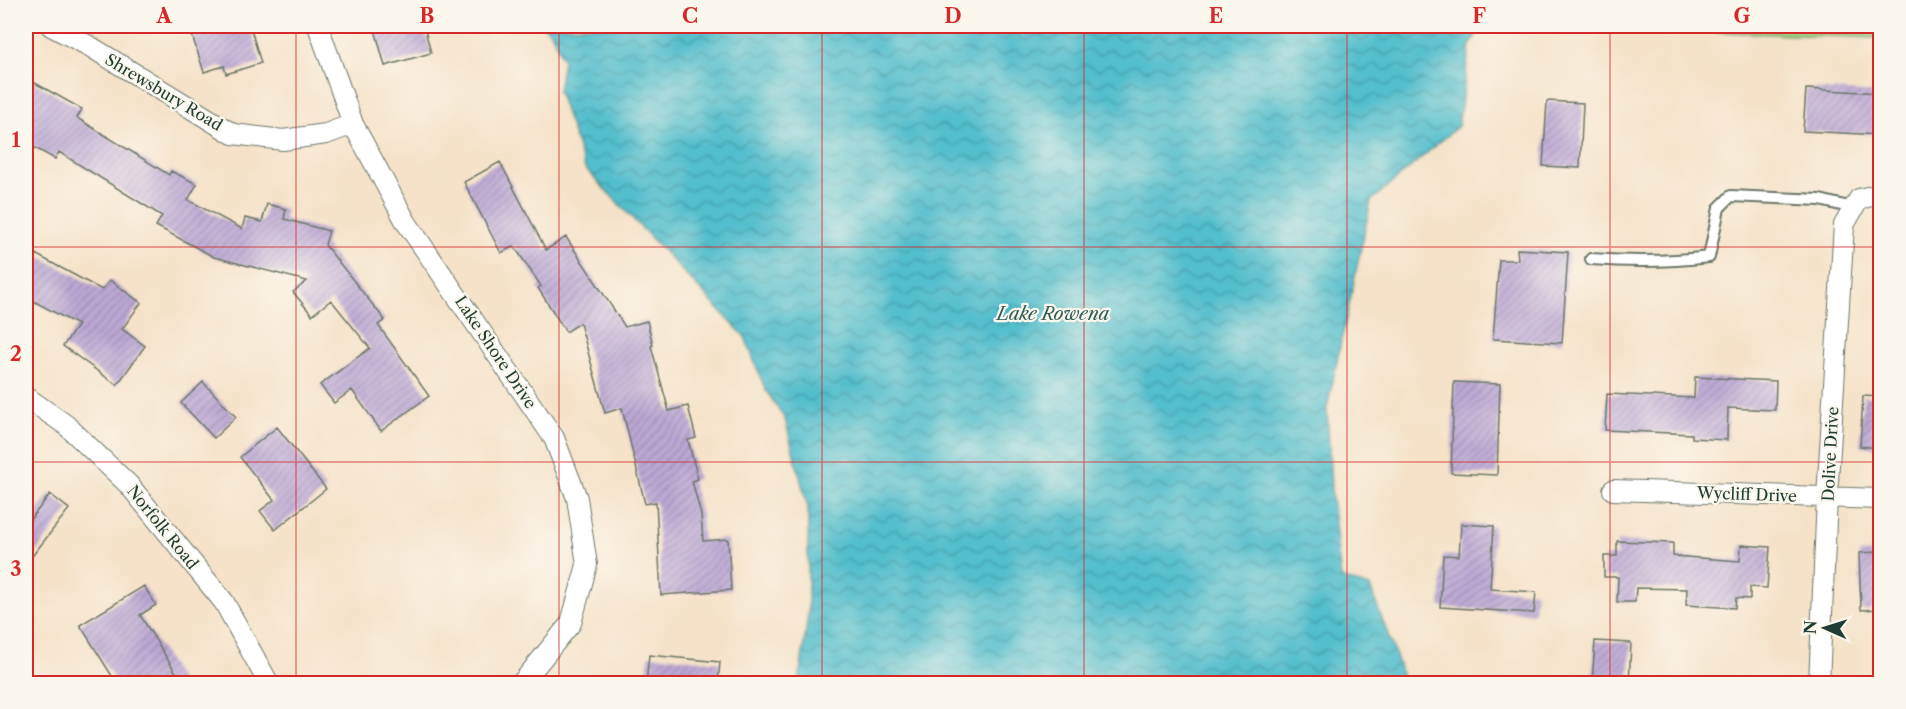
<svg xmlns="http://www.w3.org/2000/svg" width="1906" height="709" font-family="'Libre Caslon Text',serif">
  <defs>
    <pattern id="water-waves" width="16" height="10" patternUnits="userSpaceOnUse" patternTransform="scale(1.5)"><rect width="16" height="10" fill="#52becc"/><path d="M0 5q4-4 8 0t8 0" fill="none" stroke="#439ca6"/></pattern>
    <pattern id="building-hatch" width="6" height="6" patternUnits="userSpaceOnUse" patternTransform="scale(1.5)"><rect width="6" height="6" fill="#bca8d5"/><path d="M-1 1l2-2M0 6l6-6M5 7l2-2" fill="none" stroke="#988aae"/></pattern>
  </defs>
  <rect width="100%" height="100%" fill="#fbf7ec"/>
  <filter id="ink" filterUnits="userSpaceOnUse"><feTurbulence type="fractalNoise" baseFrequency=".0167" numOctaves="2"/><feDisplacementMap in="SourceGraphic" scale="12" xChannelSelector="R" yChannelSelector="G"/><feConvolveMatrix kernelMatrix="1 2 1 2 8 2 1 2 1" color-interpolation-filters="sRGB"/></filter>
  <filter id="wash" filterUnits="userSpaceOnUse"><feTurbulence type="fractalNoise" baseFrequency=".008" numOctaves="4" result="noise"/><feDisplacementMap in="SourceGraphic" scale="24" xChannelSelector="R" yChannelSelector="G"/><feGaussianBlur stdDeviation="1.35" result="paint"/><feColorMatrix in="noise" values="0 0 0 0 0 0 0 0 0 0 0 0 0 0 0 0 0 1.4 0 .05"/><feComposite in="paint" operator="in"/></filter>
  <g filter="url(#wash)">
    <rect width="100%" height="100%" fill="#f5e2c8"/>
    <path fill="#97cb7b" stroke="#5b8458" stroke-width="1.5" d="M 1550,26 L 1880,26 L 1880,38 Z"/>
    <path fill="url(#water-waves)" stroke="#387e80" stroke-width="1.5" d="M 543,26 L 1482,26 L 1470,45 L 1458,126 L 1371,201 L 1327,408 L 1331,488 L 1341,578 L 1370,587 L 1399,664 L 1403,683 L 799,683 L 808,613 L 808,508 L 785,419 L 765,389 L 745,337 L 585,168 L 558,91 L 563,60 L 551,32 Z"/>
    <g id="blocks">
      <path fill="url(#building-hatch)" d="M 189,26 L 250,26 L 261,63 L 226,74 L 224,66 L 204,72 Z
        M 374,26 L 424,26 L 431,53 L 385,66 Z
        M 26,78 L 82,109 L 77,118 L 169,175 L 171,171 L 197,184 L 188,200 L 242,229 L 245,218 L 262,222 L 267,204 L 286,209 L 284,219 L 329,231 L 325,245 L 385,320 L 378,325 L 429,396 L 381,431 L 352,390 L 334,403 L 320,385 L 370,348 L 331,300 L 312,315 L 293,292 L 307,281 L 214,257 L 156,226 L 162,216 L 59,152 L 55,159 L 26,143 Z
        M 1806,89 L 1881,93 L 1881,135 L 1803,131 Z
        M 1547,101 L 1583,103 L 1580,168 L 1543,166 Z
        M 500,162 L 546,250 L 566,237 L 625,327 L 647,321 L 653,345 L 651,346 L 669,411 L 688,406 L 696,438 L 688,440 L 698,479 L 692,481 L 701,515 L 703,541 L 728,539 L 731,590 L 661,595 L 656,502 L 645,504 L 622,408 L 605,413 L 580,323 L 566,332 L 538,288 L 541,286 L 514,246 L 501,253 L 464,182 Z
        M 26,249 L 102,290 L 110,280 L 141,303 L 122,329 L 145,346 L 117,385 L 63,346 L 78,325 L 26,297 Z
        M 1517,249 L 1568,252 L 1562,343 L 1493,339 L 1499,260 L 1518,260 Z
        M 1695,377 L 1776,381 L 1775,410 L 1728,408 L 1727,440 L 1692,438 L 1692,434 L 1605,430 L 1607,394 L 1694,398 Z
        M 203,382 L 236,417 L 214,438 L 181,403 Z
        M 1454,382 L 1500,384 L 1497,475 L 1451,473 Z
        M 1863,396 L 1881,397 L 1879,448 L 1860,446 Z
        M 277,427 L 326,489 L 275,530 L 260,511 L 274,500 L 240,457 Z
        M 50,494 L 69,509 L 26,564 L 26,525 Z
        M 1461,524 L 1494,526 L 1490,589 L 1536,592 L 1534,613 L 1440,607 L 1443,555 L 1459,556 Z
        M 1617,541 L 1673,543 L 1673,556 L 1740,561 L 1741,545 L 1770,547 L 1767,588 L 1750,587 L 1750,599 L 1736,598 L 1735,608 L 1686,605 L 1687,589 L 1636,588 L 1635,602 L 1617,602 L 1618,577 L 1604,577 L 1604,556 L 1617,556 Z
        M 1877,552 L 1877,572 L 1881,572 L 1881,609 L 1861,610 L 1859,553 Z
        M 144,586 L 156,605 L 140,615 L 183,684 L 117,684 L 80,625 Z
        M 1595,641 L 1631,643 L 1629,684 L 1592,684 Z
        M 649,655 L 720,662 L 718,684 L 646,684 Z"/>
    </g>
  </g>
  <g filter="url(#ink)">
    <use href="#blocks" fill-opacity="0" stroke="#6a7768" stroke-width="1.5"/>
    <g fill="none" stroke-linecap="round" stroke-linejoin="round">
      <g stroke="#6a7768" stroke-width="14">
        <path id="lane" d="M 1591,259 C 1631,262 1669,262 1709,257 L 1719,208 L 1731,196 L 1820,200 L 1853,208"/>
      </g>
      <g stroke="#6a7768" stroke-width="22">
        <path id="street" d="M 51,26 L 91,47 L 233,134 L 283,140 L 326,134 L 353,124
          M 318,26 L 353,124 L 406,222 L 554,438 L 577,498 L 587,565 L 571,623 L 521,684
          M 26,397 L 66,425 L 129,485 L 224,602 L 269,684
          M 1613,490 L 1880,499
          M 1819,684 L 1827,497 L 1844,225 L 1859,199 L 1880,194"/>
      </g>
      <path stroke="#6a7768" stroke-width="4" stroke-dasharray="1.5 4.5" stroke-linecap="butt" d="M 1850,26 L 1853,27 L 1854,26"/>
      <use href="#lane" stroke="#fff" stroke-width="10"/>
      <use href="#street" stroke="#fff" stroke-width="20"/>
    </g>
  </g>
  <path fill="none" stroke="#d62828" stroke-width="1.5" stroke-opacity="0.55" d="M 296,26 L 296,684M 559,26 L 559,684M 822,26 L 822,684M 1084,26 L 1084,684M 1347,26 L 1347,684M 1610,26 L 1610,684M 26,247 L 1880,247M 26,462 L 1880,462"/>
  <g text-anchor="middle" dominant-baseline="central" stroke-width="4.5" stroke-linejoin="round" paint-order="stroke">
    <g font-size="16" fill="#1f3d34" stroke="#fbf7ec">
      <text transform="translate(164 92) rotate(31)">Shrewsbury Road</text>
      <text transform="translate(496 352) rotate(56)">Lake Shore Drive</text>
      <text transform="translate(1830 454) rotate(-87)">Dolive Drive</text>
      <text transform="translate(1747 494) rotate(2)">Wycliff Drive</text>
      <text transform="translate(163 527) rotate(51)">Norfolk Road</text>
    </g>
    <g font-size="18" font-style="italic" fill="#2c5d5a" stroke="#fbf7ec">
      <text x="1053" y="314">Lake Rowena</text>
    </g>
  </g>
  <rect width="1906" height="709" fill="none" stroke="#fbf7ec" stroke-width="66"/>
  <g transform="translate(1825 628) rotate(273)" stroke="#fbf7ec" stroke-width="4.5" paint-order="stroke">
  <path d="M0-4.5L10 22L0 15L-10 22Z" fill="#1f3d34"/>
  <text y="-9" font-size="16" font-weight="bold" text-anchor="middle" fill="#1f3d34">N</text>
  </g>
  <rect x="33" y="33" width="1840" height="643" fill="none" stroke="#d62828" stroke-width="2"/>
  <g font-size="20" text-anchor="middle" font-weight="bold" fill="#d62828">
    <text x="164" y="23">A</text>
    <text x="427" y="23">B</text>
    <text x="690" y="23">C</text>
    <text x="953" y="23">D</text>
    <text x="1216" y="23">E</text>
    <text x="1479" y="23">F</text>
    <text x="1742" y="23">G</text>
    <text x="16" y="147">1</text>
    <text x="16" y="361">2</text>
    <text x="16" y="576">3</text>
  </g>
</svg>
